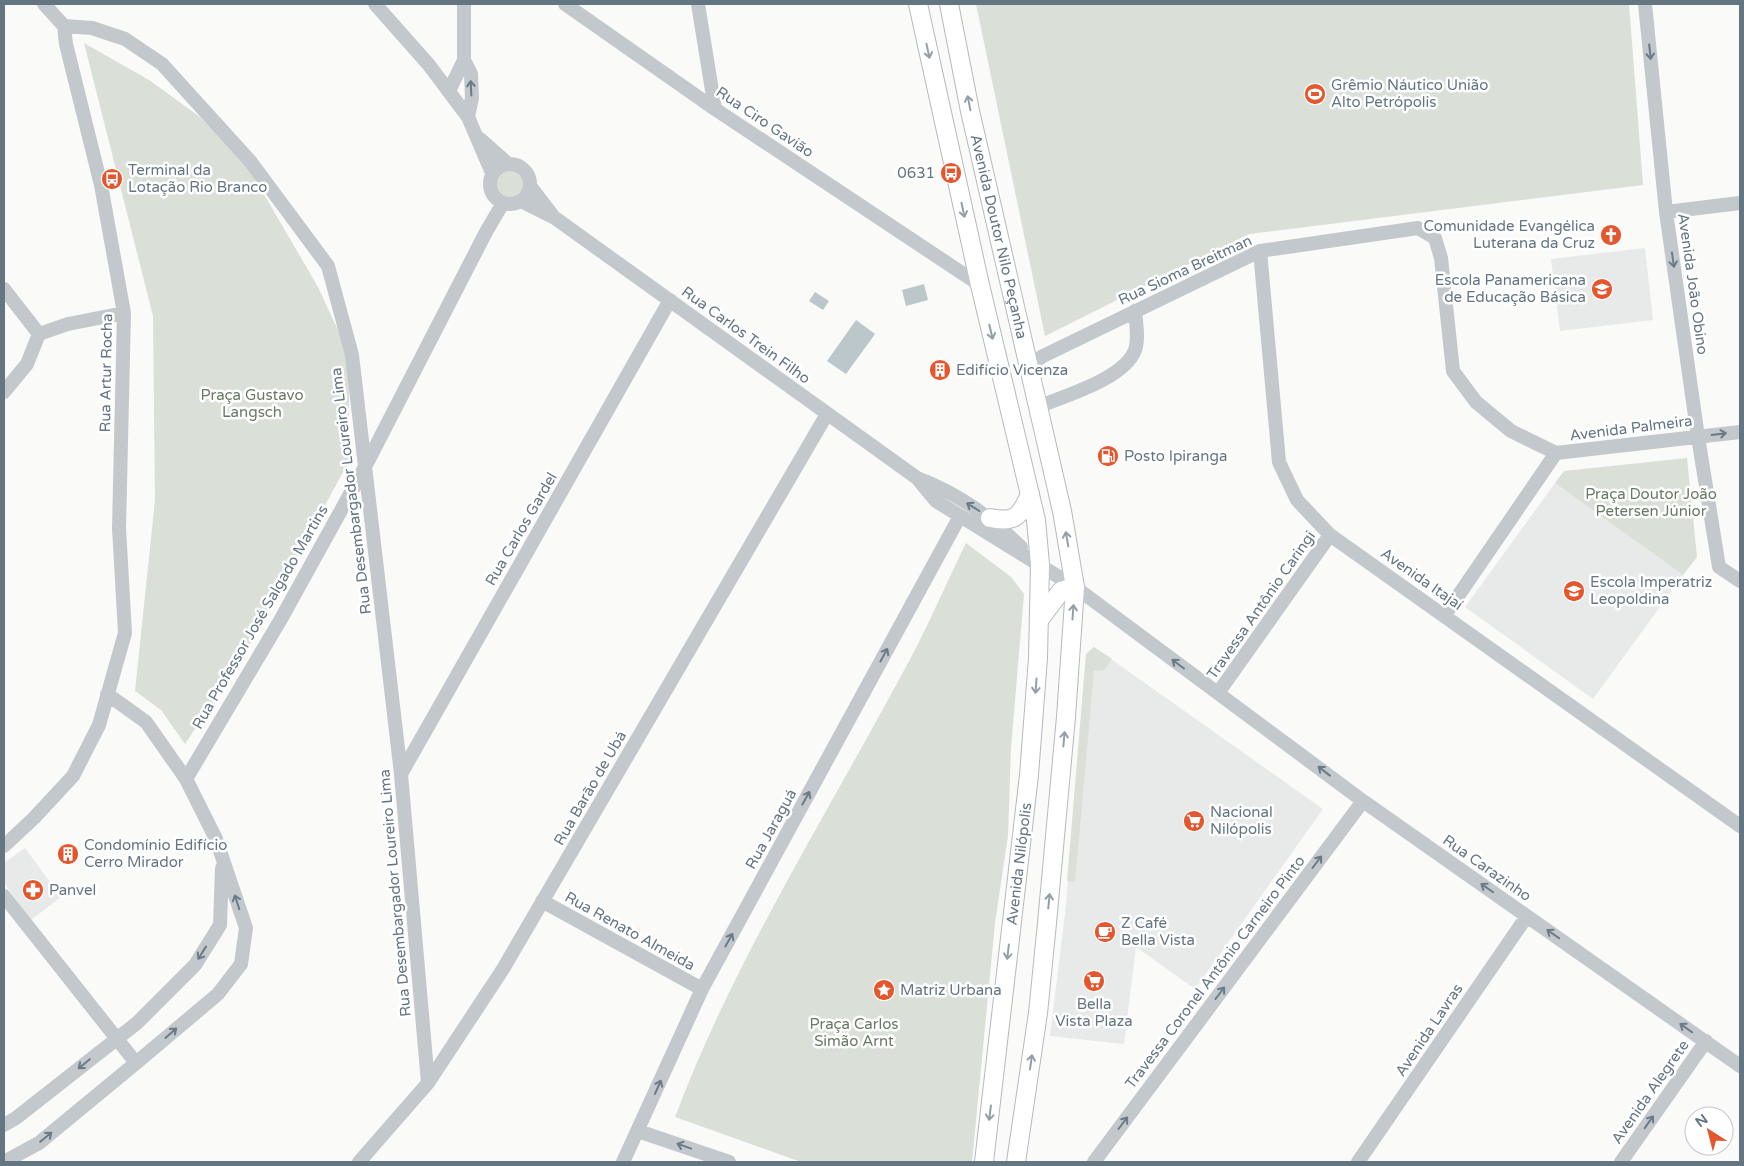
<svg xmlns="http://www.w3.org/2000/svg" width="1744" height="1166" font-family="'Varela Round',sans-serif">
  <rect width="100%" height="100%" fill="#fafaf8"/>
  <path fill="#e8e9e9" d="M 1645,248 L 1653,320 L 1560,331 L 1551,259 Z
    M 1555,483 L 1683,575 L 1593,699 L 1465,607 Z
    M 1094,647 L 1323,809 L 1195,989 L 1136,947 L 1124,1044 L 1050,1036 L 1066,905 L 1086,654 Z
    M 25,848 L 61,897 L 31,920 L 4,883 L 4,863 Z"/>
  <path fill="#dadfd7" d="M 976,4 L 1629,4 L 1643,185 L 1249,234 L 1045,336 Z
    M 84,43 L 149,80 L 200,117 L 244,160 L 318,287 L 349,354 L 349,461 L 243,657 L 185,744 L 161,710 L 135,691 L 155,500 L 153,316 Z
    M495 184a15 15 0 1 1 30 0a15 15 0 1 1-30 0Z
    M 1687,458 L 1697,557 L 1683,575 L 1555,483 L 1564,471 Z
    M 966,543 L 1011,577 L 1024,594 L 1011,748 L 1008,836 L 995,923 L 972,1162 L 801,1162 L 675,1117 C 733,963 823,821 901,676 C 925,633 944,588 966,543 Z
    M 1094,647 L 1112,659 L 1104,670 L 1094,671 L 1075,882 L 1067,881 L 1086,654 Z"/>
  <path fill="#bbc7cb" d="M 924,284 L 928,300 L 906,306 L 902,290 Z
    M 815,292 L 829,301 L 823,310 L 809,301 Z
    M 856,320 L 875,334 L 846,374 L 827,361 Z"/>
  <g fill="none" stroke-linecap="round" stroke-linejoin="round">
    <g stroke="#b5babe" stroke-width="20">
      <g id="major">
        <path d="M 918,4 L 980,285 L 1036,520 L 1040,564 L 1038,658 L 1029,775 L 984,1162"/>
        <path id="s1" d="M 949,4 L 970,111 L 1062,511 L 1075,587 L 1066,717 L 1047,923 L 1038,1013 L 1016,1162"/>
        <path d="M 990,518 C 1015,523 1020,517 1030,494"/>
        <path d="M 1039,620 L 1061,591 L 1075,587"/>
      </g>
    </g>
    <path stroke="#c3c8cc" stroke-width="14" d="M 375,4 L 429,65 L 468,117 L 492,173
      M 464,4 L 464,60 L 471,74 L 472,98 L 468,117
      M 565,4 L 715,109 L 980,285
      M 698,4 L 715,109
      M 1645,4 L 1666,212 L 1698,437 L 1719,567 L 1740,581
      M 64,26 L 92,28 L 125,39 L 162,64 L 250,161 L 328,266 L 352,355 L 401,774 L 428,1083
      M 449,91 L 464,60
      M 480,139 L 507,163
      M490 184a20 20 0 1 1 40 0a20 20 0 1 1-40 0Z
      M 530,186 L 553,216
      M 521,201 L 555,218 L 917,478 C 958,493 990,517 1021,547
      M 1666,212 L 1740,203
      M 1260,251 L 1279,462 L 1297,500 L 1330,535 L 1740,826
      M 4,289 L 39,334
      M 1029,366 L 1043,356 L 1260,251 L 1418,228 L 1435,238 L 1441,258 L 1453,371 L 1476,402 L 1511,431 L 1556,453 L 1740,432
      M 4,392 L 27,364 L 39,334 L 68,324 L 124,313
      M 1038,407 C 1066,395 1124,379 1135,350 C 1139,339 1136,322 1135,311
      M 917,478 L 936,501 L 1075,587 L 1363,801 L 1740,1066
      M 1445,615 L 1556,453
      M 1218,693 L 1330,535
      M 401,774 L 670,300
      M 186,779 L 281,619 L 365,467 L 486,232 L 503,203
      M 4,846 L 34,818 L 73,776 L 99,725 L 125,633 L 119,528 L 124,313 L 101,185 L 66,44 L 64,26 L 44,4
      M 4,896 L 136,1063
      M 542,901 L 702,989
      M 4,1125 L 16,1118 L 137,1023 L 195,965 L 220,925 L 222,868
      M 638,1131 L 729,1162
      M 4,1162 L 39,1143 L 136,1063 L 218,994 L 241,964 L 246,928 L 216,839 L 186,779 L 146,722 L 107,694
      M 359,1162 L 428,1083 L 503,969 L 827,414
      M 623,1162 L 702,989 L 960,516
      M 1094,1162 L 1363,801
      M 1358,1162 L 1527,916
      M 1621,1162 L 1706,1041"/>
    <use href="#major" stroke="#fff" stroke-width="18"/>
  </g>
  <defs><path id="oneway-shaft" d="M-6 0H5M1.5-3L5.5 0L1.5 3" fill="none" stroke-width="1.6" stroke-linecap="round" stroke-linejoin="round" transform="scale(1.25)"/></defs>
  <g stroke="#939fa8">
    <use href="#oneway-shaft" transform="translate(928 51) rotate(78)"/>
    <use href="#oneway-shaft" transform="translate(969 103) rotate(-101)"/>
    <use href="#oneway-shaft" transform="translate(963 210) rotate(78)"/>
    <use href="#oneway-shaft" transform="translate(991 332) rotate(77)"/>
    <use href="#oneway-shaft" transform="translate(1067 539) rotate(-100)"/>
    <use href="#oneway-shaft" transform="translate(1073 612) rotate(-86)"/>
    <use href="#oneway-shaft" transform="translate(1036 686) rotate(94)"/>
    <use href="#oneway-shaft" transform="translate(1064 739) rotate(-85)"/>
    <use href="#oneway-shaft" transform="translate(1049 901) rotate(-84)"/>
    <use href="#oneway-shaft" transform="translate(1008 952) rotate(97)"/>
    <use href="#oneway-shaft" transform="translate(1031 1062) rotate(-82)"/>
    <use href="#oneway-shaft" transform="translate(990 1113) rotate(97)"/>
  </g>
  <g stroke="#6a7a87">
    <use href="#oneway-shaft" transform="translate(1650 52) rotate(84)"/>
    <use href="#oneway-shaft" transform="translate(471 88) rotate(-93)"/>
    <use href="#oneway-shaft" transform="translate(1673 260) rotate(82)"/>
    <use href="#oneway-shaft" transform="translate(1719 434) rotate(-7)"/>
    <use href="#oneway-shaft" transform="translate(973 507) rotate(-148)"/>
    <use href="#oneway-shaft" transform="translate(884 655) rotate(-61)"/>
    <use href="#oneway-shaft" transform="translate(1178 664) rotate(-143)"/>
    <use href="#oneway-shaft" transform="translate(1324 771) rotate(-142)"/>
    <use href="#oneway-shaft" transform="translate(806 798) rotate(-61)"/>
    <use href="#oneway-shaft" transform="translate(1317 862) rotate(-53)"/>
    <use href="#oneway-shaft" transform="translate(1487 888) rotate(-145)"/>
    <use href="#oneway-shaft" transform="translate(237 902) rotate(-108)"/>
    <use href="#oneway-shaft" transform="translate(1553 934) rotate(-145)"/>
    <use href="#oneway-shaft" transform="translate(729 940) rotate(-61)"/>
    <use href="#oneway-shaft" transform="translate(202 953) rotate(122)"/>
    <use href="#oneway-shaft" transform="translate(1220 993) rotate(-53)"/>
    <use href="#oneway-shaft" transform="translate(1686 1028) rotate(-145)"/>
    <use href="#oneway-shaft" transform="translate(171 1033) rotate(-41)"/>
    <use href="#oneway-shaft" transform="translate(84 1064) rotate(141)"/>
    <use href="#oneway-shaft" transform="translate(658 1087) rotate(-66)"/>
    <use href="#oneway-shaft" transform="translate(1649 1122) rotate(-55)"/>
    <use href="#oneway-shaft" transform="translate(1123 1123) rotate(-53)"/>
    <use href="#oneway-shaft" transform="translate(46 1137) rotate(-39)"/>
    <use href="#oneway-shaft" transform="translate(684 1146) rotate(-160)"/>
  </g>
  <defs>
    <g id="stadium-disc" transform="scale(1.125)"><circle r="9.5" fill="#e4572e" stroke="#fff"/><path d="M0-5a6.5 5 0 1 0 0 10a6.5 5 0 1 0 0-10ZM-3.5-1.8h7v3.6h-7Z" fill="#fff"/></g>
    <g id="bus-disc" transform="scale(1.125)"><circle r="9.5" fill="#e4572e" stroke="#fff"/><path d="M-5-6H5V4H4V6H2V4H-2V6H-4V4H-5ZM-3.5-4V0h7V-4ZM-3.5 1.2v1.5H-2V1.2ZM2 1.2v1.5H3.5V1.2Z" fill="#fff"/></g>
    <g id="church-disc" transform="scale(1.125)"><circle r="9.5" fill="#e4572e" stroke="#fff"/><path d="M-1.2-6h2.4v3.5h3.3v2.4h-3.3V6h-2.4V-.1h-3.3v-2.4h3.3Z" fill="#fff"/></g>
    <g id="school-disc" transform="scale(1.125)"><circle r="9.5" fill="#e4572e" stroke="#fff"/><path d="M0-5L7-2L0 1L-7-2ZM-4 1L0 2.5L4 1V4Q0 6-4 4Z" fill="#fff"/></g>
    <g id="building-disc" transform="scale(1.125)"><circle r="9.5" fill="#e4572e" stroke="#fff"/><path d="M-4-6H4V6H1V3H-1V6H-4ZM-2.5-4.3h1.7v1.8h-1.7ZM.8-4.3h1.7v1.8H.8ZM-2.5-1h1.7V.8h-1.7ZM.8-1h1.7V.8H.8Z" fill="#fff"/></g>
    <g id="fuel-disc" transform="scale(1.125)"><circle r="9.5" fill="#e4572e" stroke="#fff"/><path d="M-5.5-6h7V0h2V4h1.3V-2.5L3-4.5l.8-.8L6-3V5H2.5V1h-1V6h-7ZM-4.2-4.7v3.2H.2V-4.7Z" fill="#fff"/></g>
    <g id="supermarket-disc" transform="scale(1.125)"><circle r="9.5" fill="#e4572e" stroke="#fff"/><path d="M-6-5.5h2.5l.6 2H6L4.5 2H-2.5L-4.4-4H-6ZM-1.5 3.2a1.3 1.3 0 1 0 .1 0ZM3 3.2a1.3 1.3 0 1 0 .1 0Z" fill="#fff"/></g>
    <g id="pharmacy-disc" transform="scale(1.125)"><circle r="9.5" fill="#e4572e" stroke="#fff"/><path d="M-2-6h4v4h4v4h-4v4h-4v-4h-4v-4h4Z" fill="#fff"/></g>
    <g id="cafe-disc" transform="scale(1.125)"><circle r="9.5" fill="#e4572e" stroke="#fff"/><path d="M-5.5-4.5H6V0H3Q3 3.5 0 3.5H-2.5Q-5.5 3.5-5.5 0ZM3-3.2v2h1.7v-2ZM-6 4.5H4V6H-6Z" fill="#fff"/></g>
    <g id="sight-disc" transform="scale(1.125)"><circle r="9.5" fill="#e4572e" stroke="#fff"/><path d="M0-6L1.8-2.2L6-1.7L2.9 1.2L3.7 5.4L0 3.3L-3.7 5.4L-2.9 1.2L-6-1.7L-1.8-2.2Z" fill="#fff"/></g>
  </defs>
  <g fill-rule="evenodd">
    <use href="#stadium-disc" x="1315" y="94"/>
    <use href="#bus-disc" x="951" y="173"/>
    <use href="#bus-disc" x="112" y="179"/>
    <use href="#church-disc" x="1611" y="235"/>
    <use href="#school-disc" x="1602" y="289"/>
    <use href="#building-disc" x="940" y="370"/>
    <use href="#fuel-disc" x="1108" y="456"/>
    <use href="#school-disc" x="1574" y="591"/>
    <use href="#supermarket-disc" x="1194" y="821"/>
    <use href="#building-disc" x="68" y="854"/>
    <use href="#pharmacy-disc" x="33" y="890"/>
    <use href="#cafe-disc" x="1105" y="932"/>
    <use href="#supermarket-disc" x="1094" y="981"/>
    <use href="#sight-disc" x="884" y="990"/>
  </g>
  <g text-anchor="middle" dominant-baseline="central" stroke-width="5" stroke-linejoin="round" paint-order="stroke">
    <g font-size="15" fill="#657683" stroke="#fff" text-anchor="start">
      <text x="1331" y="85">Grêmio Náutico União<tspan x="1331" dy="17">Alto Petrópolis</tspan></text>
      <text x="128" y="170">Terminal da<tspan x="128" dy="17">Lotação Rio Branco</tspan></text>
      <text x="935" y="173" text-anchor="end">0631</text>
      <text x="1595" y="226" text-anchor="end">Comunidade Evangélica<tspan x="1595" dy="17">Luterana da Cruz</tspan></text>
      <text x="1586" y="280" text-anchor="end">Escola Panamericana<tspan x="1586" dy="17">de Educação Básica</tspan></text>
      <text x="956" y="370">Edifício Vicenza</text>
      <text x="1124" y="456">Posto Ipiranga</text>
      <text x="1590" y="582">Escola Imperatriz<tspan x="1590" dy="17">Leopoldina</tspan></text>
      <text x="1210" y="812">Nacional<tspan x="1210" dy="17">Nilópolis</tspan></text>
      <text x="84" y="845">Condomínio Edifício<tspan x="84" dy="17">Cerro Mirador</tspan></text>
      <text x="49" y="890">Panvel</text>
      <text x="1121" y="923">Z Café<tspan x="1121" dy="17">Bella Vista</tspan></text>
      <text x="900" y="990">Matriz Urbana</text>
      <text x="1094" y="1004" text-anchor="middle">Bella<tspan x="1094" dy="17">Vista Plaza</tspan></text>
    </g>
    <g font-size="15" fill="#657683" stroke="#fff">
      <text transform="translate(765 122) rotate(34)">Rua Ciro Gavião</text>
      <text stroke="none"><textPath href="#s1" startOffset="238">Avenida Doutor Nilo Peçanha</textPath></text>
      <text transform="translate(1185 270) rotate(-25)">Rua Sioma Breitman</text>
      <text transform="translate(1693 284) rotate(82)">Avenida João Obino</text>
      <text transform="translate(746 335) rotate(36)">Rua Carlos Trein Filho</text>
      <text transform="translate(106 373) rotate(-89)">Rua Artur Rocha</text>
      <text transform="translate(1631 428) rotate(-7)">Avenida Palmeira</text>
      <text transform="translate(351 491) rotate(-97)">Rua Desembargador Loureiro Lima</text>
      <text transform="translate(521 529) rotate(-60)">Rua Carlos Gardel</text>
      <text transform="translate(1422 579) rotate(35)">Avenida Itajaí</text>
      <text transform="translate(1261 605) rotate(-55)">Travessa Antônio Caringi</text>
      <text transform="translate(260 617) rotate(-60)">Rua Professor José Salgado Martins</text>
      <text transform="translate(590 788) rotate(-60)">Rua Barão de Ubá</text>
      <text transform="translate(771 829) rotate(-61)">Rua Jaraguá</text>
      <text transform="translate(1019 864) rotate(-83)">Avenida Nilópolis</text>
      <text transform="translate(1487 868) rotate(35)">Rua Carazinho</text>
      <text transform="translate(395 893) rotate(-95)">Rua Desembargador Loureiro Lima</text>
      <text transform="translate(630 931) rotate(29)">Rua Renato Almeida</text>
      <text transform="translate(1215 972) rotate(-53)">Travessa Coronel Antônio Carneiro Pinto</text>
      <text transform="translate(1429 1030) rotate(-56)">Avenida Lavras</text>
      <text transform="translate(1650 1092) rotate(-55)">Avenida Alegrete</text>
    </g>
    <g font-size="15" fill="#687a64" stroke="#fff">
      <text x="252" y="395">Praça Gustavo<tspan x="252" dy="17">Langsch</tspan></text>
      <text x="1651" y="494">Praça Doutor João<tspan x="1651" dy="17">Petersen Júnior</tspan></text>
      <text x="854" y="1024">Praça Carlos<tspan x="854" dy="17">Simão Arnt</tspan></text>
    </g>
  </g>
  <rect width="1744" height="1166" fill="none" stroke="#657683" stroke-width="10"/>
  <g transform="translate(1709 1131) rotate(324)"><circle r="24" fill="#ffffff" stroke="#c1c8cd"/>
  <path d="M0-4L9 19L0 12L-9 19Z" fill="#e4572e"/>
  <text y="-8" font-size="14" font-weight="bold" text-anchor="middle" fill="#657683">N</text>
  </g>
</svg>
